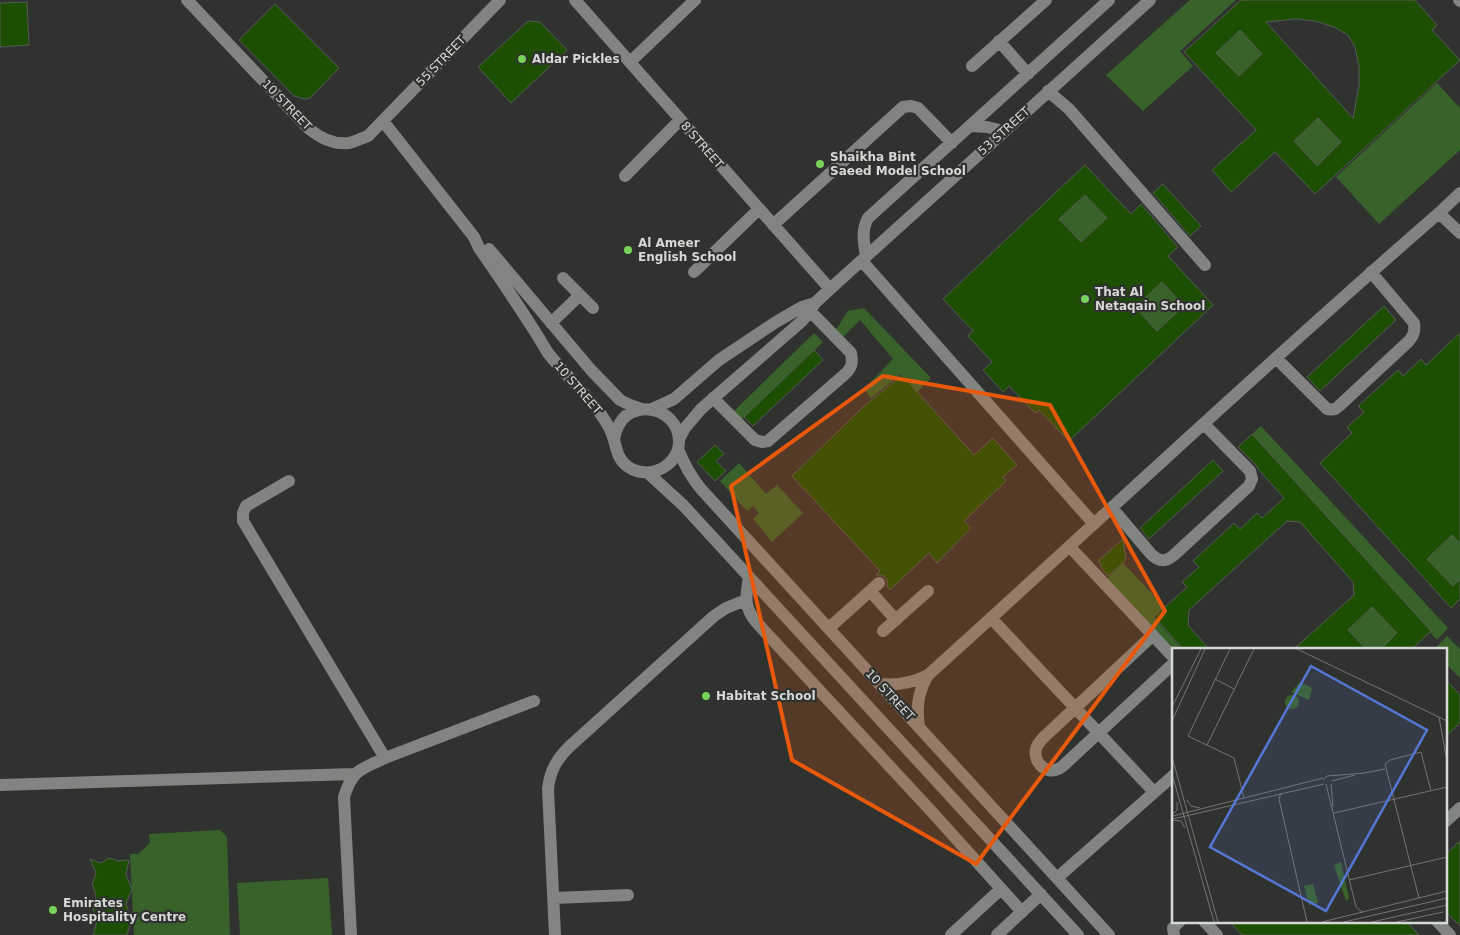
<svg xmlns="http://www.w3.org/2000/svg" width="1460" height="935" font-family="'DejaVu Sans',sans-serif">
  <rect width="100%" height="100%" fill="#30322f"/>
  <path fill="#39622b" d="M 1190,0 L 1236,0 L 1180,51 L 1193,66 L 1143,111 L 1106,75 Z
    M 1240,30 L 1262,54 L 1239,76 L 1216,53 Z
    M 1437,83 L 1460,108 L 1460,150 L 1379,224 L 1336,177 Z
    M 1318,118 L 1341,142 L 1317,166 L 1294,141 Z
    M 1085,195 L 1107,218 L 1081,242 L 1059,219 Z
    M 1162,282 L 1184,306 L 1157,331 L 1135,307 Z
    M 864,308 L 931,378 L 917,392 L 901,374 L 871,398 L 864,389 L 893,359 L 860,320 L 842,338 L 835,331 L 848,311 Z
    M 814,333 L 823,342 L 740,421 L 732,413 Z
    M 1261,426 L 1448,628 L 1437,640 L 1252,434 Z
    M 739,463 L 766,494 L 777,485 L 803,513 L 772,542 L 753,519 L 759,513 L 753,506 L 747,511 L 720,481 Z
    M 1452,535 L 1460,543 L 1460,579 L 1453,586 L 1427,559 Z
    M 1123,563 L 1165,607 L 1153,617 L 1182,649 L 1174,649 L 1102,583 Z
    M 1372,607 L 1397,633 L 1381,649 L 1366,649 L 1348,630 Z
    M 1447,636 L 1460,649 L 1460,678 L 1446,664 L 1446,649 L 1434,649 Z
    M 220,830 L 227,837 L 230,935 L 134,935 L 130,854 L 138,854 L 150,843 L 149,834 Z
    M 328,878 L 332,935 L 240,935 L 237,883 Z"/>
  <path fill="#1d4f03" stroke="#575a57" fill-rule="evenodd" d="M 1241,0 L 1415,0 L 1437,25 L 1432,30 L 1460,60 L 1315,194 L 1275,152 L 1231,192 L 1212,170 L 1256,130 L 1184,52 ZM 1296,19 L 1315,21 L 1334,27 L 1348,35 L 1355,47 L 1359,67 L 1359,86 L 1353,118 L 1266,22 ZM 1240,30 L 1262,54 L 1239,76 L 1216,53 ZM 1318,118 L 1341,142 L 1317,166 L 1294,141 Z
    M 27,2 L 29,45 L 0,47 L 0,3 Z
    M 275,4 L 339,68 L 310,98 L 305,99 L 294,96 L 239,40 Z
    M 528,21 L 540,22 L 567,50 L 511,103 L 478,67 Z
    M 1085,165 L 1131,214 L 1141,204 L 1178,247 L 1168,256 L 1213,305 L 1069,441 L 1039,410 L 1035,413 L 1009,386 L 1003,392 L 983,370 L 992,362 L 968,336 L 973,331 L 943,299 ZM 1085,195 L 1107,218 L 1081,242 L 1059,219 ZM 1162,282 L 1184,306 L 1157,331 L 1135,307 Z
    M 1163,184 L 1201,226 L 1190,236 L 1153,193 Z
    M 1384,306 L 1396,320 L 1320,391 L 1307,377 Z
    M 1460,333 L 1460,543 L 1452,535 L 1427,559 L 1453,586 L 1460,579 L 1460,599 L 1451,608 L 1320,463 L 1352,433 L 1347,427 L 1364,412 L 1358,406 L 1398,370 L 1403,376 L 1421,359 L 1426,365 Z
    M 814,350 L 823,360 L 753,426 L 744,417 Z
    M 902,375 L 974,455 L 993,438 L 1017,465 L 1003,477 L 1006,481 L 964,521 L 971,528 L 937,563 L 929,553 L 890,590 L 887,586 L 887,581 L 885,577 L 881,575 L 876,575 L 880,571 L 792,476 L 865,405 Z
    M 1252,434 L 1431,631 L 1412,649 L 1381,649 L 1397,633 L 1372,607 L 1348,630 L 1366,649 L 1294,649 L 1354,595 L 1353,582 L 1300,522 L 1287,521 L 1189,610 L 1188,625 L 1209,649 L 1183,649 L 1154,617 L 1187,587 L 1182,582 L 1199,567 L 1193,561 L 1234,523 L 1240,529 L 1257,513 L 1262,518 L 1284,498 L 1258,469 L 1256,465 L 1238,447 Z
    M 715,445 L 724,454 L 716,461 L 726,471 L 715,481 L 697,462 Z
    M 1213,460 L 1223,471 L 1149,539 L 1140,528 Z
    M 1123,539 L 1126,560 L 1108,576 L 1102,569 L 1099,560 Z
    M 1446,680 L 1460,695 L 1460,723 L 1446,736 Z
    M 1460,841 L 1460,926 L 1446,912 L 1446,854 Z
    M 109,858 L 119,861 L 129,860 L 126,875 L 132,889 L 126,904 L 131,920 L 127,935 L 93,935 L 97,921 L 93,909 L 96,895 L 92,884 L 96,873 L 90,859 L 101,863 Z
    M 1229,921 L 1406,921 L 1419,935 L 1242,935 Z"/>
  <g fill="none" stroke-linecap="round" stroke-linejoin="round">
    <path stroke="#818480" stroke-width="12" d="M 187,0 L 308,128 C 320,138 333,145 349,143 C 355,142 362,138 368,136 L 500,0
      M 575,0 L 830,289
      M 1459,0 L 1460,1
      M 999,41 L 1028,74
      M 630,62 L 695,0
      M 972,66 L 1046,0
      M 1048,91 L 1069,109 L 1205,265
      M 383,121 L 474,237 L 479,248 C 498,275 516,302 534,330 C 539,338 543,345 548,353 C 565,375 587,393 602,416 C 607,423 612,432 614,440 C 617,451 618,459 627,466 C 648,482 680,466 679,440 C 677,406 629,397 617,429 C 615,432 615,436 614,440
      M 971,126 L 987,127 L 1003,131
      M 625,176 L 680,120
      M 1439,213 L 1460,233
      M 773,225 L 903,107 L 911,106 L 918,108 L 952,143
      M 489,249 L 591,370 L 620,400 L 630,405 L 641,409
      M 866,257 C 864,243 861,231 868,218 L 1109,0
      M 862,261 L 1094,524
      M 694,272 L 759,209
      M 563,278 L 593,308
      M 551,323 L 580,295
      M 1276,358 L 1327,409 C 1333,410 1335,410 1339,406 L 1409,341 C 1414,335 1415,331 1414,323 L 1371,272
      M 713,398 L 755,440 L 762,442 L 768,441 L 844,375 C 852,368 853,363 851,353 L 810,311
      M 652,409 L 674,399 L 719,360 L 776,322 L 802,307 L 815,303
      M 679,439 L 685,428 L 701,409 L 802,321 L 810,311 L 815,303 L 830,289 L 1150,0
      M 678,449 C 684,464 691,477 701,489 L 1109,935
      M 648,473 L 683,505 L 1078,935
      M 289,481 L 246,506 L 243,513 L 243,521 L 385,758
      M 1112,508 L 1151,554 C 1159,562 1166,562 1174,555 L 1249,486 L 1252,479 L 1250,471 L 1204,424
      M 1070,547 L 1174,658
      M 749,577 C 746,596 743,607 757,623 L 932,812 L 1022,912
      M 870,591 L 896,620
      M 991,618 L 1154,792
      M 829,628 L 879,583
      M 883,631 L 928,591
      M 1153,635 L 1043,738 C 1040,742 1037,744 1036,749 C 1033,761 1045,775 1058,769 C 1061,768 1063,766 1065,764 L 1174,663
      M 880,684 C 898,686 912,683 928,675 C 1099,521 1266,363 1439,213 L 1460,193
      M 919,727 C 916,707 918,692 928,675
      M 0,785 L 354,774
      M 1446,821 L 1460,808
      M 1057,878 L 1174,775
      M 554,898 L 628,895
      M 1204,921 L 1217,935
      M 1437,921 L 1450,935
      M 351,935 L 344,797 C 352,770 361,769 385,758 L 534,701
      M 555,935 L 548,789 C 550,771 556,760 569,747 L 714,616 L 726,608 L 746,600
      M 951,935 L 1001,889
      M 997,935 L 1041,894
      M 1174,935 L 1173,928 L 1180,921"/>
  </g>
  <path fill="#e8590c" fill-opacity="0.2" stroke="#e8590c" stroke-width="4" stroke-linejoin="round" d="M 883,376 L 1050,405 L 1165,611 L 976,864 L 792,760 L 731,486 Z"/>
  <g fill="#78d158" stroke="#30322f" stroke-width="2">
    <circle cx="522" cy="59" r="5"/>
    <circle cx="820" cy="164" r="5"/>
    <circle cx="628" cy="250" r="5"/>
    <circle cx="1085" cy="299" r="5"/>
    <circle cx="706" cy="696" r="5"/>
    <circle cx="53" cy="910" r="5"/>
  </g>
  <g text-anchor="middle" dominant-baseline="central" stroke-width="4.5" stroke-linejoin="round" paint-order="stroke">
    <g font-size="12" font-weight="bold" fill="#d7d9d6" stroke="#30322f" text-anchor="start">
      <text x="532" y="59">Aldar Pickles</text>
      <text x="830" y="157">Shaikha Bint<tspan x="830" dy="14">Saeed Model School</tspan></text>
      <text x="638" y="243">Al Ameer<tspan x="638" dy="14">English School</tspan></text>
      <text x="1095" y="292">That Al<tspan x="1095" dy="14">Netaqain School</tspan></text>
      <text x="716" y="696">Habitat School</text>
      <text x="63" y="903">Emirates<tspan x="63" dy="14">Hospitality Centre</tspan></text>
    </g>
    <g font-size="12" fill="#d7d9d6" stroke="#30322f">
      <text transform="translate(441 61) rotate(-46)">55 STREET</text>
      <text transform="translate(287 105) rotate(46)">10 STREET</text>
      <text transform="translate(1004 131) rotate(-42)">53 STREET</text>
      <text transform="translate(702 145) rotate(49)">8 STREET</text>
      <text transform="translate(578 388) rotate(49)">10 STREET</text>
      <text transform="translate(890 695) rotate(47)">10 STREET</text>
    </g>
  </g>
  <g transform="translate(1172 648)">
    <rect width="275" height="275" fill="#30322f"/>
    <path d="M 128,34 L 140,40 L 137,52 L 119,44 ZM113 54a7 7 0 1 1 14 0a7 7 0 1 1-14 0ZM 169,214 L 177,250 L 174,253 L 162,217 ZM 141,236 L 146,255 L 137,257 L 132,238 Z" fill="#39622b"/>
    <path fill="none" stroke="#737572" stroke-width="1" d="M 58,1 L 16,88 L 62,110 L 72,150M 125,1 L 275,73M 43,31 L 62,41M 0,59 L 29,1M 267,69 L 275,113M 0,73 L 33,1M 35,97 L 82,1M 0,109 L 46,274M 192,125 L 213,121M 0,126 L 42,274M 151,132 L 155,128 L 193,125M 160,133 L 183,127M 154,136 L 184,259 L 191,265M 159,136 L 161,159M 109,145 L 107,151 L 135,274M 15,152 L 19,158 L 28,160M 162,165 L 275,139M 0,167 L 5,162 L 5,154M 1,168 L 151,130M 1,171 L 152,136M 0,172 L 9,173 L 13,180M 177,232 L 275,209M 247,250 L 213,116 L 218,112 L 249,104 L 259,143M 150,274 L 275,243M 172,274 L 275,250M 200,274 L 275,257M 225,274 L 271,264"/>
    <path fill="#5578d7" fill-opacity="0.15" stroke="#5578d7" stroke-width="2.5" d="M 139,18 L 255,82 L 154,263 L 38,199 Z"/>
    <rect width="275" height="275" fill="none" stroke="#d7d9d6" stroke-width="2.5"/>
  </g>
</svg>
